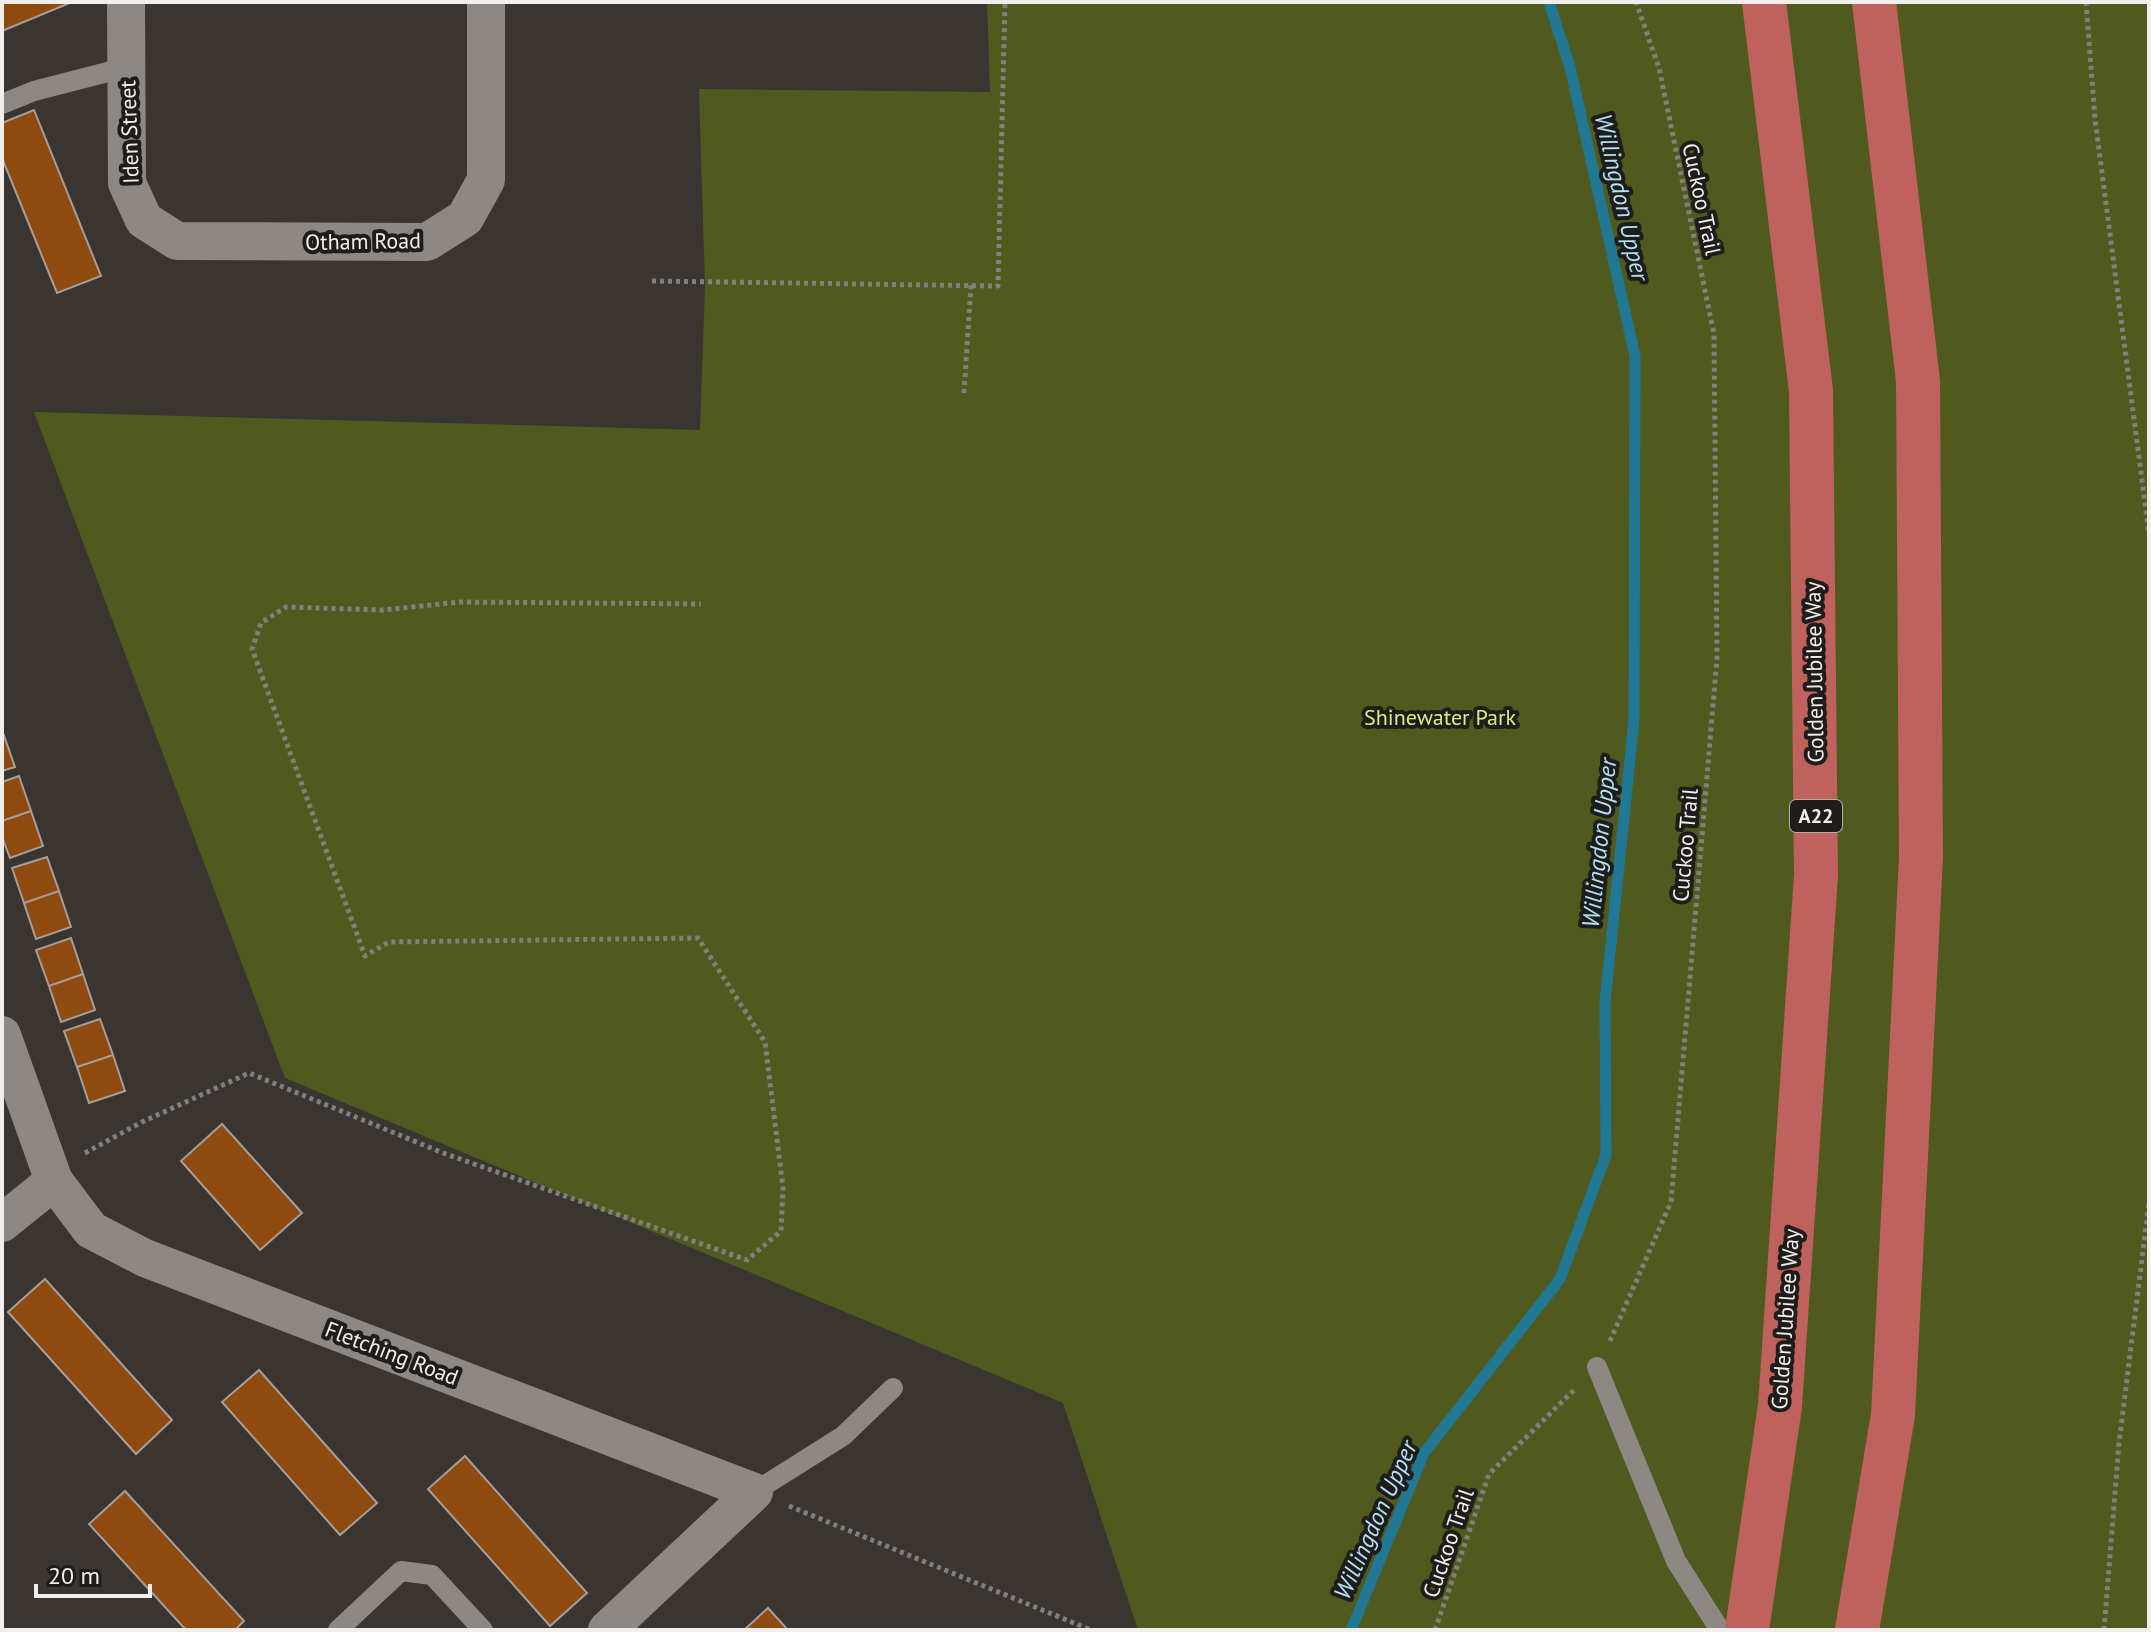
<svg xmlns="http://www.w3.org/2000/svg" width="2151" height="1632" font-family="'PT Sans',sans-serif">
  <rect width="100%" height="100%" fill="#3a3531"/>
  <path fill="#505a1e" d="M 987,2 L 2149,2 L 2149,1630 L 1138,1630 L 1063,1403 L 285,1078 L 34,412 L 700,430 L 705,286 L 699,89 L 990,92 Z"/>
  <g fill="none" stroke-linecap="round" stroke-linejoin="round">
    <path stroke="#207895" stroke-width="11" d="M 1351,1630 L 1424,1453 L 1560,1279 L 1606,1155 L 1605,1002 L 1634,720 L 1635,356 L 1570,67 L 1549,2"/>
  </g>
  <path fill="#8f4a0f" stroke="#a59e9a" stroke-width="2" d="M 2,2 L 72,2 L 2,31 Z
    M 34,110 L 101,276 L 57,293 L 2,158 L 2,123 Z
    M 2,730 L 15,767 L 2,771 Z
    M 19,776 L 31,811 L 2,821 L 2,782 Z
    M 31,811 L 43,846 L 10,858 L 2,837 L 2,821 Z
    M 47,857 L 59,891 L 24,903 L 12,868 Z
    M 59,891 L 71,927 L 36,939 L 24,903 Z
    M 71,938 L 83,974 L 49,986 L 36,950 Z
    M 83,974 L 95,1010 L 61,1022 L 49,986 Z
    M 100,1019 L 113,1055 L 77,1067 L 64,1031 Z
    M 113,1055 L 125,1091 L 89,1103 L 77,1067 Z
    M 222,1124 L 302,1213 L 260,1250 L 181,1161 Z
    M 45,1279 L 172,1420 L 136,1454 L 8,1312 Z
    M 259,1370 L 377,1503 L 340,1535 L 222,1402 Z
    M 465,1456 L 587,1593 L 550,1626 L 428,1489 Z
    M 125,1491 L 244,1621 L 235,1630 L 186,1630 L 89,1524 Z
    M 768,1608 L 788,1630 L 744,1630 Z"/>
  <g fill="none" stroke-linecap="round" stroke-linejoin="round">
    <path stroke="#837f7c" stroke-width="5" stroke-dasharray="4 4" stroke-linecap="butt" d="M 2086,2 L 2095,119 L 2149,534
      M 652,281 L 998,286 L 1005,2
      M 964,393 L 971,285
      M 85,1153 L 142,1122 L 249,1073 L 443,1153 L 747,1260 L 781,1231 L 783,1188 L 765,1042 L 698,938 L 389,942 L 365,956 L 252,649 L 261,623 L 286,607 L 383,610 L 460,602 L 701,604
      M 1610,1341 L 1671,1202 L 1717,658 L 1714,334 L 1659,68 L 1636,2
      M 789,1506 L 1091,1630
      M 1435,1630 L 1489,1474 L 1574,1390
      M 2104,1630 L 2119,1443 L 2149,1203"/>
    <path stroke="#8e8884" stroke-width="20" d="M 2,104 L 34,91 L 127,67
      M 1597,1367 L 1676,1561 L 1720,1630
      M 754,1492 L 843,1436 L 893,1388
      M 338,1630 L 401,1571 L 432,1575 L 483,1630"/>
    <path stroke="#8e8884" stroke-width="38" d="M 126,2 L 127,183 L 144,220 L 177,241 L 427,242 L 465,218 L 486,180 L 486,2
      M 2,1035 L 54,1181 L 91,1230 L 145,1258 L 754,1492 L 607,1630
      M 2,1223 L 54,1181"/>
    <path stroke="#bf625d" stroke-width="44" d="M 1747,1630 L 1780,1406 L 1816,875 L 1811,391 L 1764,2
      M 1857,1630 L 1893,1415 L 1921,857 L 1918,381 L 1874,2"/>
  </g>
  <g text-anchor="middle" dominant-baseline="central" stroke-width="8" stroke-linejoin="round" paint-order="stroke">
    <rect fill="#1f1d1b" stroke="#b2afad" stroke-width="2" x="1790" y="800" width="52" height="32" rx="6"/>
    <g font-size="20" font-weight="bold" fill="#f1eeec">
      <text x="1816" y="816">A22</text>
    </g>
    <g font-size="22" fill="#f1eeec" stroke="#1f1d1b">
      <text transform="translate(129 132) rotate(-92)">Iden Street</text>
      <text transform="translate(1702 199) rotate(78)">Cuckoo Trail</text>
      <text transform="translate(363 241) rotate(-1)">Otham Road</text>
      <text transform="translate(1814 672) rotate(-91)">Golden Jubilee Way</text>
      <text transform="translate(1685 845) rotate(-85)">Cuckoo Trail</text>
      <text transform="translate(1785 1319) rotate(-86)">Golden Jubilee Way</text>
      <text transform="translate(392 1353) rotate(21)">Fletching Road</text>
      <text transform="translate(1448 1543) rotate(-71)">Cuckoo Trail</text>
    </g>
    <g font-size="22" fill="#d9ee7a" stroke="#1f1d1b">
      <text x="1440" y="717">Shinewater Park</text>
    </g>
    <g font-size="24" font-style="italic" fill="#b1e2f6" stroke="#1f1d1b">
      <text transform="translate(1622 197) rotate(77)">Willingdon Upper</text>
      <text transform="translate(1599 843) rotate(-84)">Willingdon Upper</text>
      <text transform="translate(1375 1520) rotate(-66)">Willingdon Upper</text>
    </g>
  </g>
  <rect width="2151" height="1632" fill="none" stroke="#f1eeec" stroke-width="8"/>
  <path d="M36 1584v12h114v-12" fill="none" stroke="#f1eeec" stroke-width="4"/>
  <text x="48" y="1584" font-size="24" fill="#f1eeec" stroke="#1f1d1b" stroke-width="6" paint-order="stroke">20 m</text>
</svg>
